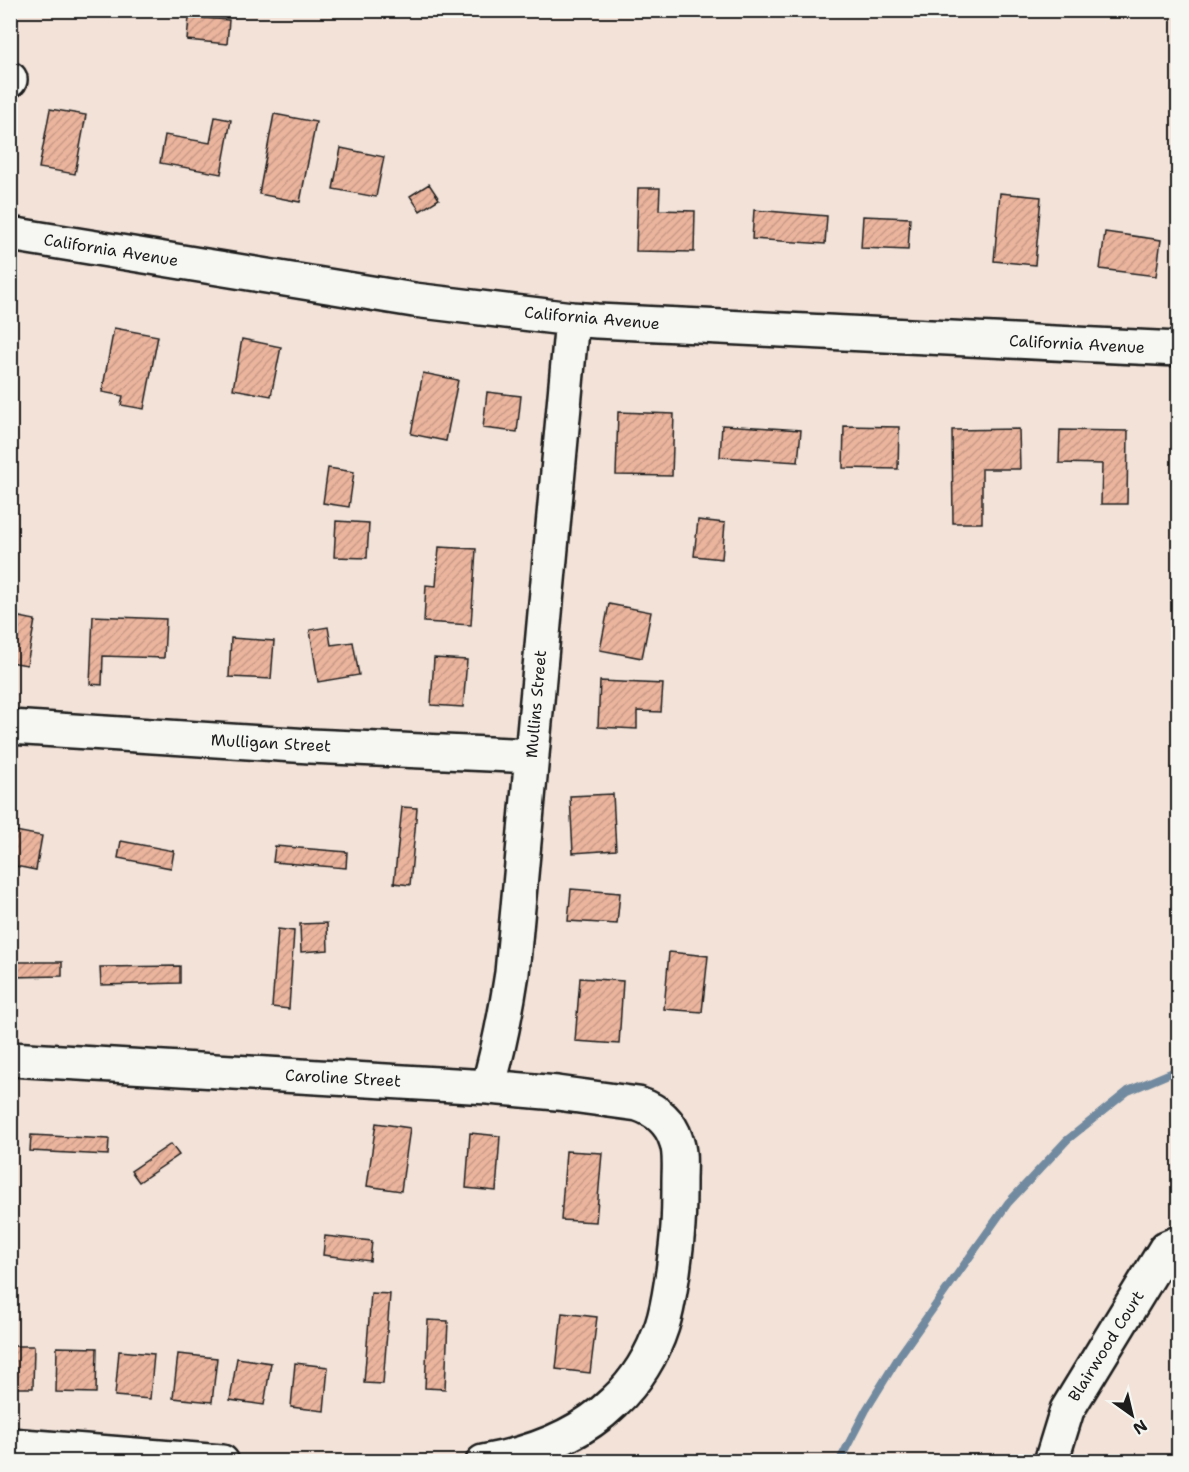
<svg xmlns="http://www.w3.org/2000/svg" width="1189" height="1472" font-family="'Shantell Sans',sans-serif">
  <defs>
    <pattern id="building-hatch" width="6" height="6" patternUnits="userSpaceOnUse" patternTransform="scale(1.5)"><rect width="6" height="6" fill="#eab49d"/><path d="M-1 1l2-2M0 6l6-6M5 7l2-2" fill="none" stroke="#c89a87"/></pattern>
  </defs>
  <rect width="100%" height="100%" fill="#f2e2d8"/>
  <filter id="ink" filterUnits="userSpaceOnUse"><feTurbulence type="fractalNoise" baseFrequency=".0167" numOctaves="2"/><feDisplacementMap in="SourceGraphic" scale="12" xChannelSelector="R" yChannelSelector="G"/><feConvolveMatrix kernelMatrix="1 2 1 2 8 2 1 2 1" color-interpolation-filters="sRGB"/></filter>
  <g filter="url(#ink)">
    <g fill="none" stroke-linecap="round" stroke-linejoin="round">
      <path stroke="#728a9f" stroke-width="8" d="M 839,1462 L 866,1410 L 900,1355 L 1008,1203 L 1067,1140 L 1128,1091 L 1178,1070"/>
    </g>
    <path fill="url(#building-hatch)" stroke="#1c1c1c" stroke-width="1.5" d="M 189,17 L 229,20 L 227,44 L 187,40 Z
      M 50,109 L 86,115 L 75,174 L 39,168 Z
      M 274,114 L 316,122 L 300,202 L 259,194 Z
      M 215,117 L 231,120 L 221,174 L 160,163 L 165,135 L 210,143 Z
      M 341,148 L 384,157 L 376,197 L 333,189 Z
      M 429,184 L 439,199 L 420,211 L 410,196 Z
      M 638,188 L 660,188 L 659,210 L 695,211 L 694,252 L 636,251 Z
      M 1000,193 L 1041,197 L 1035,265 L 994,261 Z
      M 754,210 L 827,216 L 825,244 L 752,239 Z
      M 863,216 L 910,218 L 908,250 L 861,248 Z
      M 1105,232 L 1161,240 L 1156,276 L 1100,269 Z
      M 114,328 L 158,336 L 144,409 L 121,405 L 123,396 L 102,392 Z
      M 242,339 L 281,347 L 271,396 L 233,389 Z
      M 423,373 L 458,380 L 446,441 L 411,434 Z
      M 487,392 L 521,396 L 517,432 L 483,428 Z
      M 618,412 L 674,414 L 672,476 L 616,475 Z
      M 722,425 L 801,430 L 798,462 L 720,457 Z
      M 844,426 L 899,427 L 898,469 L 843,468 Z
      M 1019,429 L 1020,469 L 982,469 L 982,523 L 953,523 L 952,430 Z
      M 1060,430 L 1128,431 L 1127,504 L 1101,504 L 1102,464 L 1059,463 Z
      M 328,468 L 354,472 L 349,507 L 323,503 Z
      M 698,520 L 725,523 L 722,559 L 694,556 Z
      M 336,521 L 369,523 L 367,558 L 334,557 Z
      M 439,547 L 476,549 L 471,625 L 424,622 L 426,585 L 436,586 Z
      M 609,604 L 651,612 L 642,658 L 600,650 Z
      M 10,615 L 35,620 L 27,665 L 10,662 Z
      M 93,616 L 166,619 L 164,658 L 103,656 L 102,685 L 90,684 Z
      M 328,627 L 331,645 L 353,642 L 359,675 L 318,682 L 310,630 Z
      M 231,638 L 274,641 L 271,679 L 229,677 Z
      M 434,658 L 467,660 L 463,707 L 431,705 Z
      M 600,681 L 663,684 L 661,712 L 637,711 L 637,729 L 598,727 Z
      M 613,794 L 616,850 L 573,853 L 570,796 Z
      M 402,807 L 417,808 L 410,885 L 394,883 Z
      M 10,830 L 42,836 L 36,870 L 10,865 Z
      M 121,841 L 174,851 L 171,868 L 118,858 Z
      M 275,846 L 347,852 L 346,868 L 273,862 Z
      M 571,889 L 620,893 L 617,924 L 568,921 Z
      M 327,923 L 328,950 L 301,952 L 300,924 Z
      M 278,929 L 294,931 L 289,1009 L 272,1007 Z
      M 669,952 L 708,956 L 702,1012 L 664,1009 Z
      M 10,962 L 62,962 L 62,976 L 10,977 Z
      M 180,966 L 180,983 L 101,985 L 100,967 Z
      M 580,978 L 623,981 L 619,1044 L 575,1041 Z
      M 376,1123 L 410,1128 L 401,1191 L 367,1186 Z
      M 470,1133 L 500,1136 L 496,1191 L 466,1188 Z
      M 31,1135 L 109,1139 L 108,1155 L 30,1151 Z
      M 171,1144 L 179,1155 L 139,1182 L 131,1171 Z
      M 566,1151 L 602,1153 L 596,1222 L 561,1220 Z
      M 325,1236 L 372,1241 L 370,1261 L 323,1255 Z
      M 371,1293 L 390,1294 L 383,1384 L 364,1383 Z
      M 562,1313 L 597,1317 L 590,1373 L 556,1369 Z
      M 428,1320 L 448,1321 L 445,1389 L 425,1388 Z
      M 10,1346 L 34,1346 L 33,1388 L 10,1388 Z
      M 57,1347 L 97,1348 L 96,1393 L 56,1392 Z
      M 119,1351 L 154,1354 L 150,1399 L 115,1396 Z
      M 178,1354 L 217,1358 L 212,1402 L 173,1398 Z
      M 237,1358 L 271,1363 L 264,1405 L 230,1400 Z
      M 295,1363 L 328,1367 L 324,1411 L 291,1407 Z"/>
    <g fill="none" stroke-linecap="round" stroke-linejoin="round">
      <g stroke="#1c1c1c" stroke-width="38">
        <path id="minor" d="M 10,79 L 10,80
          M 10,234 L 414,300 L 572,319 L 597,321 L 1178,349
          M 10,727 L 310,746 L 532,756
          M 10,1059 L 488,1087 L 557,1093 L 638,1104 C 656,1110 670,1121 676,1140 C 681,1152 679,1168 679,1181 C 679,1196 679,1211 678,1226 C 677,1241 675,1257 673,1272 C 670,1290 668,1308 662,1326 C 653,1354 636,1382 614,1402 C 579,1436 530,1454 483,1462
          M 488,1087 C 499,1049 506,1012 512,973 L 572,319
          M 10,1445 L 222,1462
          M 1051,1462 L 1067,1410 L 1166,1248 L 1178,1243"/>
      </g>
      <use href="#minor" stroke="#f6f6f2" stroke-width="33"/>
    </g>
  </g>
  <g text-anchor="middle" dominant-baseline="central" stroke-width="4.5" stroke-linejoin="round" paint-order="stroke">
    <g font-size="16" fill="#1c1c1c" stroke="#f6f6f2">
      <text transform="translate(111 250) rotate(9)">California Avenue</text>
      <text transform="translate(592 318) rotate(5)">California Avenue</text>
      <text transform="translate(1077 344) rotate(3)">California Avenue</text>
      <text transform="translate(536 704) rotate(-85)">Mullins Street</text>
      <text transform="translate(271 743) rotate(3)">Mulligan Street</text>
      <text transform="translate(343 1078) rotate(3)">Caroline Street</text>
      <text transform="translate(1106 1346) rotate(-58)">Blairwood Court</text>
    </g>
  </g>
  <rect width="1189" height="1472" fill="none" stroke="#f6f6f2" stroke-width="36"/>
  <rect x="18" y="18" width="1153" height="1436" fill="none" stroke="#1c1c1c" stroke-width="2" filter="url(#ink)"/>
  <g transform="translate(1132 1415) rotate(146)" stroke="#f6f6f2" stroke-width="4.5" paint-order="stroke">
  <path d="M0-4.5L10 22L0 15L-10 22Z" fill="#1c1c1c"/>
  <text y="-9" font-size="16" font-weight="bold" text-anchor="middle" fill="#1c1c1c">N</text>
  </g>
</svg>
